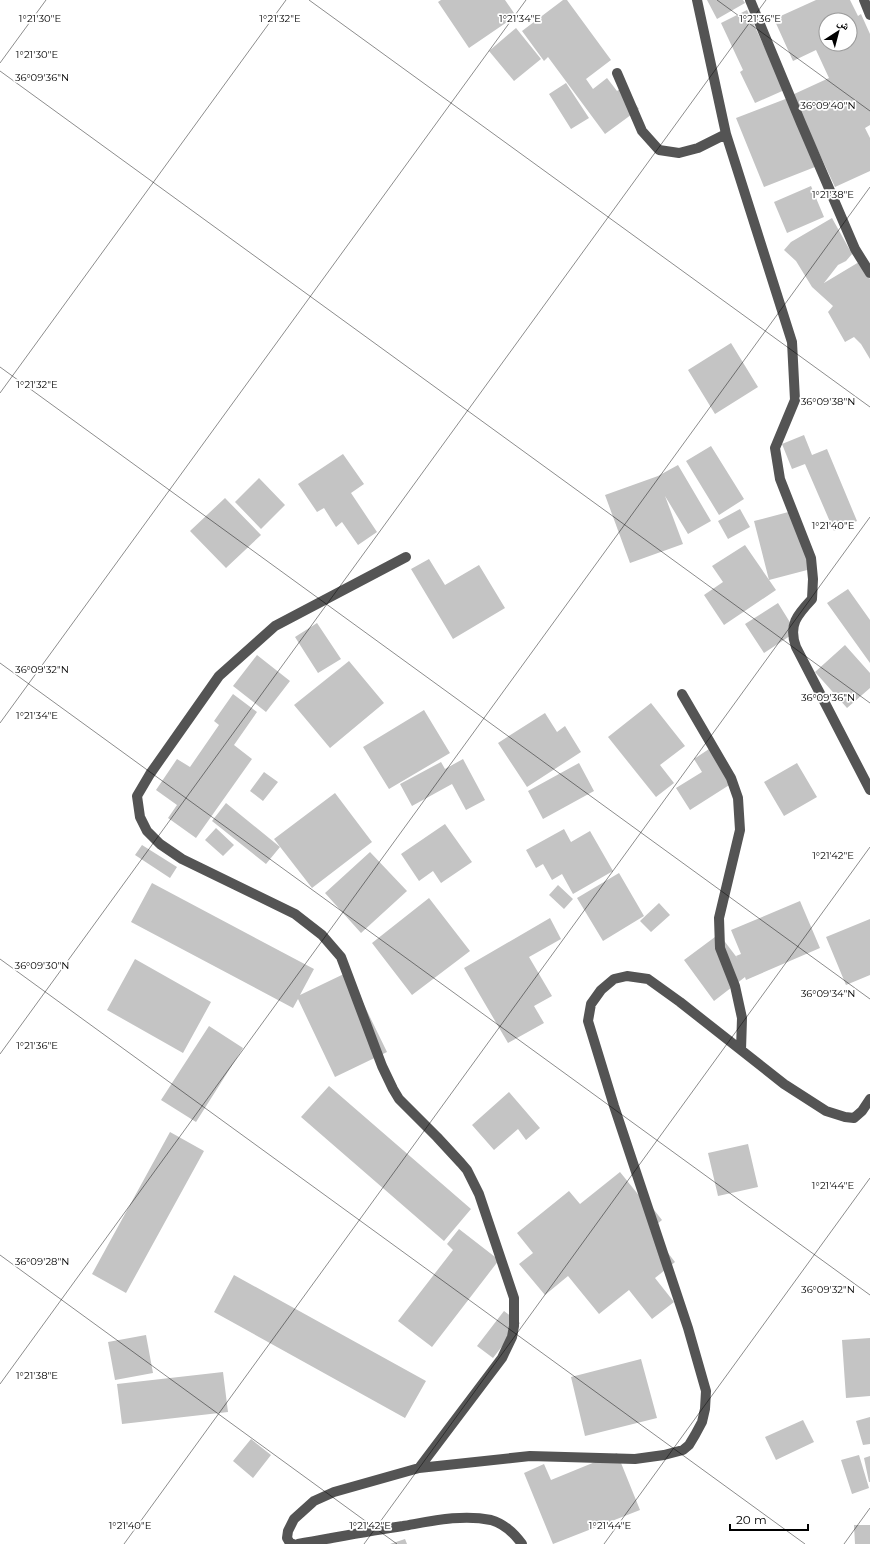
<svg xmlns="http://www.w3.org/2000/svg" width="870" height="1544" font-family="Montserrat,'Noto Naskh Arabic',sans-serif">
  <rect width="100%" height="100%" fill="#fff"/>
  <path fill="#c4c4c4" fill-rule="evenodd" d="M 441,0 L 505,0 L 516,16 L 469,48 L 438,2 Z
    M 563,0 L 567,0 L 611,60 L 586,79 L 593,89 L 607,78 L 617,91 L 623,87 L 639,109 L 605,134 L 548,57 L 544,61 L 522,31 Z
    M 707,0 L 743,0 L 745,3 L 717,19 Z
    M 816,0 L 850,0 L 858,16 L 861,14 L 870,34 L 870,125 L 865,128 L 870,138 L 870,171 L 835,187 L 792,95 L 829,78 L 816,50 L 793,61 L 774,19 ZM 826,20 L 850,20 L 850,44 L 826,44 Z
    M 747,10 L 771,61 L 789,88 L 755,103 L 740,72 L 743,70 L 721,23 Z
    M 516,28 L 541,59 L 514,81 L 489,51 Z
    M 566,83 L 589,118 L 571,129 L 549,94 Z
    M 788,98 L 815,167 L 764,187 L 736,118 Z
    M 811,186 L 824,217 L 787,233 L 774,202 Z
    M 832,218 L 852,254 L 846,261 L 838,265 L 824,283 L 859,262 L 870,279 L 870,359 L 861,344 L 854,337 L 845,342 L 828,312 L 833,306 L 812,287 L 796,261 L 784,250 L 791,242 Z
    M 731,343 L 758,387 L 715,414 L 688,370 Z
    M 804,435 L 812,455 L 827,449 L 857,521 L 834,531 L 805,464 L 792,469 L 782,444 Z
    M 711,446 L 744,499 L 719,515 L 686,461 Z
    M 343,454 L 364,484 L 351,493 L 377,532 L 358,545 L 342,522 L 336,527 L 324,508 L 317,512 L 298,484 Z
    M 678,465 L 711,521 L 688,534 L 665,496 L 683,544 L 630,563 L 605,495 L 658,476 Z
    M 259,478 L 285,505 L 261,529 L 235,502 Z
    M 225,498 L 261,535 L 226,568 L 190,531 Z
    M 740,509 L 750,527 L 728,539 L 718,521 Z
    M 796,510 L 811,569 L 769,580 L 754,521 Z
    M 745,545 L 776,590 L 724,625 L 704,595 L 723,582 L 712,566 Z
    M 429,559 L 445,585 L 479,565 L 505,608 L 453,639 L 411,569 Z
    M 848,589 L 870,620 L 870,663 L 827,603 Z
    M 778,603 L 796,632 L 764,653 L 745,624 Z
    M 317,623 L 341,659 L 318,673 L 295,637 Z
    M 845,645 L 870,673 L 870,688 L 847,708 L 815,672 Z
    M 257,655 L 290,681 L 266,712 L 233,686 Z
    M 349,661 L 384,703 L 330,748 L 294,705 Z
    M 233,694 L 257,712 L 234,745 L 252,759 L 196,838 L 168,818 L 177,805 L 156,790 L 177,759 L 190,767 L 219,725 L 214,721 Z
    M 651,703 L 685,746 L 660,765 L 674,783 L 656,797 L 608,737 Z
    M 424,710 L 450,753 L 389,789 L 363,747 Z
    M 545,713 L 557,732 L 565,726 L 581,752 L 527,787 L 498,743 Z
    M 712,747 L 734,782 L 690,810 L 676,788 L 702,772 L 694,759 Z
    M 463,759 L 485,800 L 466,810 L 452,784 L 412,806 L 400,784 L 441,762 L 445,769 Z
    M 579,763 L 594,791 L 543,819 L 528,791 Z
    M 797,763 L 817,797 L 784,816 L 764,782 Z
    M 264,772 L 278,782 L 263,801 L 250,791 Z
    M 335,793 L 372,842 L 312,888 L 274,839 Z
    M 226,803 L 280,847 L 266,864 L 212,821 Z
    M 445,824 L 472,862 L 441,883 L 433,871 L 419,881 L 401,854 Z
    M 216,828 L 234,845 L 223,856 L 205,840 Z
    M 564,829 L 571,842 L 590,831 L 613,871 L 573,894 L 562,874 L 552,880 L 543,864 L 536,868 L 526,850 Z
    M 142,845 L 177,867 L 170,878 L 135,855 Z
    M 370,852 L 407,891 L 361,933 L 325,893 Z
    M 619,873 L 644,916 L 603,941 L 577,898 Z
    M 152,883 L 314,969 L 300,995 L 348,972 L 387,1052 L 335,1077 L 298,999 L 293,1008 L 131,922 Z
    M 558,885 L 573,899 L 564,909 L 549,895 Z
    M 429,898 L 470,951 L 412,995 L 372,943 Z
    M 800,901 L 820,948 L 746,980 L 745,977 L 714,1001 L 684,960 L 719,934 L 738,959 L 736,956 L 741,954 L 731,930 Z
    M 659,903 L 670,915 L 651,932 L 640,921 Z
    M 550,918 L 561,939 L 529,957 L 552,996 L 534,1006 L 544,1023 L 508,1043 L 464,968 Z
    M 870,919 L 870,975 L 846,985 L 826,937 Z
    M 135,959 L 211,1002 L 183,1053 L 107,1010 Z
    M 209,1026 L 243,1048 L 196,1122 L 161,1100 Z
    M 329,1086 L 471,1209 L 444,1241 L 301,1117 Z
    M 509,1092 L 540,1128 L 526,1140 L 518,1129 L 494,1150 L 472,1125 Z
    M 170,1132 L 204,1151 L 126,1293 L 92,1274 Z
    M 748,1144 L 758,1187 L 718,1196 L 708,1153 Z
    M 620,1172 L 645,1203 L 647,1201 L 662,1220 L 650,1230 L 675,1262 L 655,1278 L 674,1302 L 652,1319 L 629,1290 L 599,1314 L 568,1276 L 545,1295 L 519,1264 L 533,1253 L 517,1233 L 569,1191 L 580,1204 Z
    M 459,1229 L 499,1260 L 432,1347 L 398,1321 L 453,1250 L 447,1244 Z
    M 234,1275 L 426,1381 L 405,1418 L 214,1312 Z
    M 504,1311 L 520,1323 L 493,1358 L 477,1346 Z
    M 146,1335 L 153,1373 L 115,1380 L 108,1342 Z
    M 870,1338 L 870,1396 L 846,1398 L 842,1340 Z
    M 641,1359 L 657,1418 L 585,1436 L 571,1377 Z
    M 223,1372 L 228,1412 L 122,1424 L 117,1384 Z
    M 870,1417 L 870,1444 L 863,1445 L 856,1421 Z
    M 803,1420 L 814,1442 L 776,1460 L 765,1437 Z
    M 251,1439 L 271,1455 L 253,1478 L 233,1461 Z
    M 617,1453 L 640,1510 L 553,1544 L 524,1473 L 544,1464 L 551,1480 Z
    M 859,1455 L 869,1488 L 852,1494 L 841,1460 Z
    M 870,1456 L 870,1482 L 869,1482 L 864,1458 Z
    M 854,1525 L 870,1525 L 870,1544 L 855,1544 Z
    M 405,1539 L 407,1544 L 390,1544 Z"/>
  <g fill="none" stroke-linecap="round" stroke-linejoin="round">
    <path stroke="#545454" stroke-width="10" d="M 697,0 L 726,134 L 792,342 L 795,400 L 775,448 L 780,479 L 811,558 L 813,579 L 812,599 C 797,615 788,625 796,647 L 870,790
      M 750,0 L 801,123 L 855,249 L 870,273
      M 864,0 L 870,15
      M 617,73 L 642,131 L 659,150 L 679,153 L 698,148 L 726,134
      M 406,557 L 275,626 L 219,676 L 150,774 L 137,796 L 140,817 L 147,831 L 160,844 L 182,859 L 295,914 L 322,935 L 341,957 L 382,1066 L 393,1089 L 399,1099 L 437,1137 L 461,1163 L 467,1170 L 479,1194 L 514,1298 L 514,1326 L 512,1337 L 502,1358 L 419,1468
      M 682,694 L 731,778 L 738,798 L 740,830 L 719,918 L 720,948 L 735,986 L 742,1018 L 741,1050
      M 293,1544 L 290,1543 L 287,1538 L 288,1531 L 294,1519 L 314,1501 L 334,1492 L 419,1468 L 530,1456 L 635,1459 L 664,1455 L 683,1450 L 689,1445 L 695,1435 L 702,1422 L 705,1409 L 706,1391 L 688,1328 L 614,1106 L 588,1021 L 591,1004 L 601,990 L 614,979 L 627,976 L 648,979 L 680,1002 L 784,1084 L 826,1111 L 845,1117 L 854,1118 L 862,1111 L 870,1099
      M 298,1544 C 333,1538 368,1531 403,1526 C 432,1521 462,1514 491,1520 C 505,1524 514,1533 522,1544"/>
  </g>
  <path fill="none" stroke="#000" stroke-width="1" stroke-opacity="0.45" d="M 309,0 L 870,407M 717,0 L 870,111M 0,63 L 46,0M 0,71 L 870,703M 0,367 L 870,999M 0,393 L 286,0M 0,663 L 870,1295M 0,723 L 526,0M 0,959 L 805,1544M 0,1054 L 766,0M 0,1255 L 397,1544M 0,1384 L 870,187M 124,1544 L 870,517M 364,1544 L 870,847M 604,1544 L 870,1178M 844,1544 L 870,1508"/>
  <g font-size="10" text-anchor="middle" fill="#000" stroke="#fff" stroke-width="3.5" stroke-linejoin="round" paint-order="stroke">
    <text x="40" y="22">1°21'30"E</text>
    <text x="280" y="22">1°21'32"E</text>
    <text x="520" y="22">1°21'34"E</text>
    <text x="760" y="22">1°21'36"E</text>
    <text x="37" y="58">1°21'30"E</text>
    <text x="42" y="81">36°09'36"N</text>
    <text x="828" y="109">36°09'40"N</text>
    <text x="833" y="198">1°21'38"E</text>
    <text x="37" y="388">1°21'32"E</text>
    <text x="828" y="405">36°09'38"N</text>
    <text x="833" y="529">1°21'40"E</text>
    <text x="42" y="673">36°09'32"N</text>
    <text x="828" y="701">36°09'36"N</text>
    <text x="37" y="719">1°21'34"E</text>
    <text x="833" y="859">1°21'42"E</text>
    <text x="42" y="969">36°09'30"N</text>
    <text x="828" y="997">36°09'34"N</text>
    <text x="37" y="1049">1°21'36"E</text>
    <text x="833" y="1189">1°21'44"E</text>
    <text x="42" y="1265">36°09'28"N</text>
    <text x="828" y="1293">36°09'32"N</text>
    <text x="37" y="1379">1°21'38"E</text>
    <text x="130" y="1529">1°21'40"E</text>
    <text x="370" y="1529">1°21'42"E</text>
    <text x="610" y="1529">1°21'44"E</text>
  </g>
  <g transform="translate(838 32) rotate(36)"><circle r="19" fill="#ffffff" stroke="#999999"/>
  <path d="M0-3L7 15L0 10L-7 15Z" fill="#000000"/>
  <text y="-6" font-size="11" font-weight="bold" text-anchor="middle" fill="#000000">ش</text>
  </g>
  <path d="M730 1524v6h78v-6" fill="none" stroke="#000000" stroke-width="2"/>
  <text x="736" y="1524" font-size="12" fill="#000000" stroke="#ffffff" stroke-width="3" paint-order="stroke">20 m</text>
</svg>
